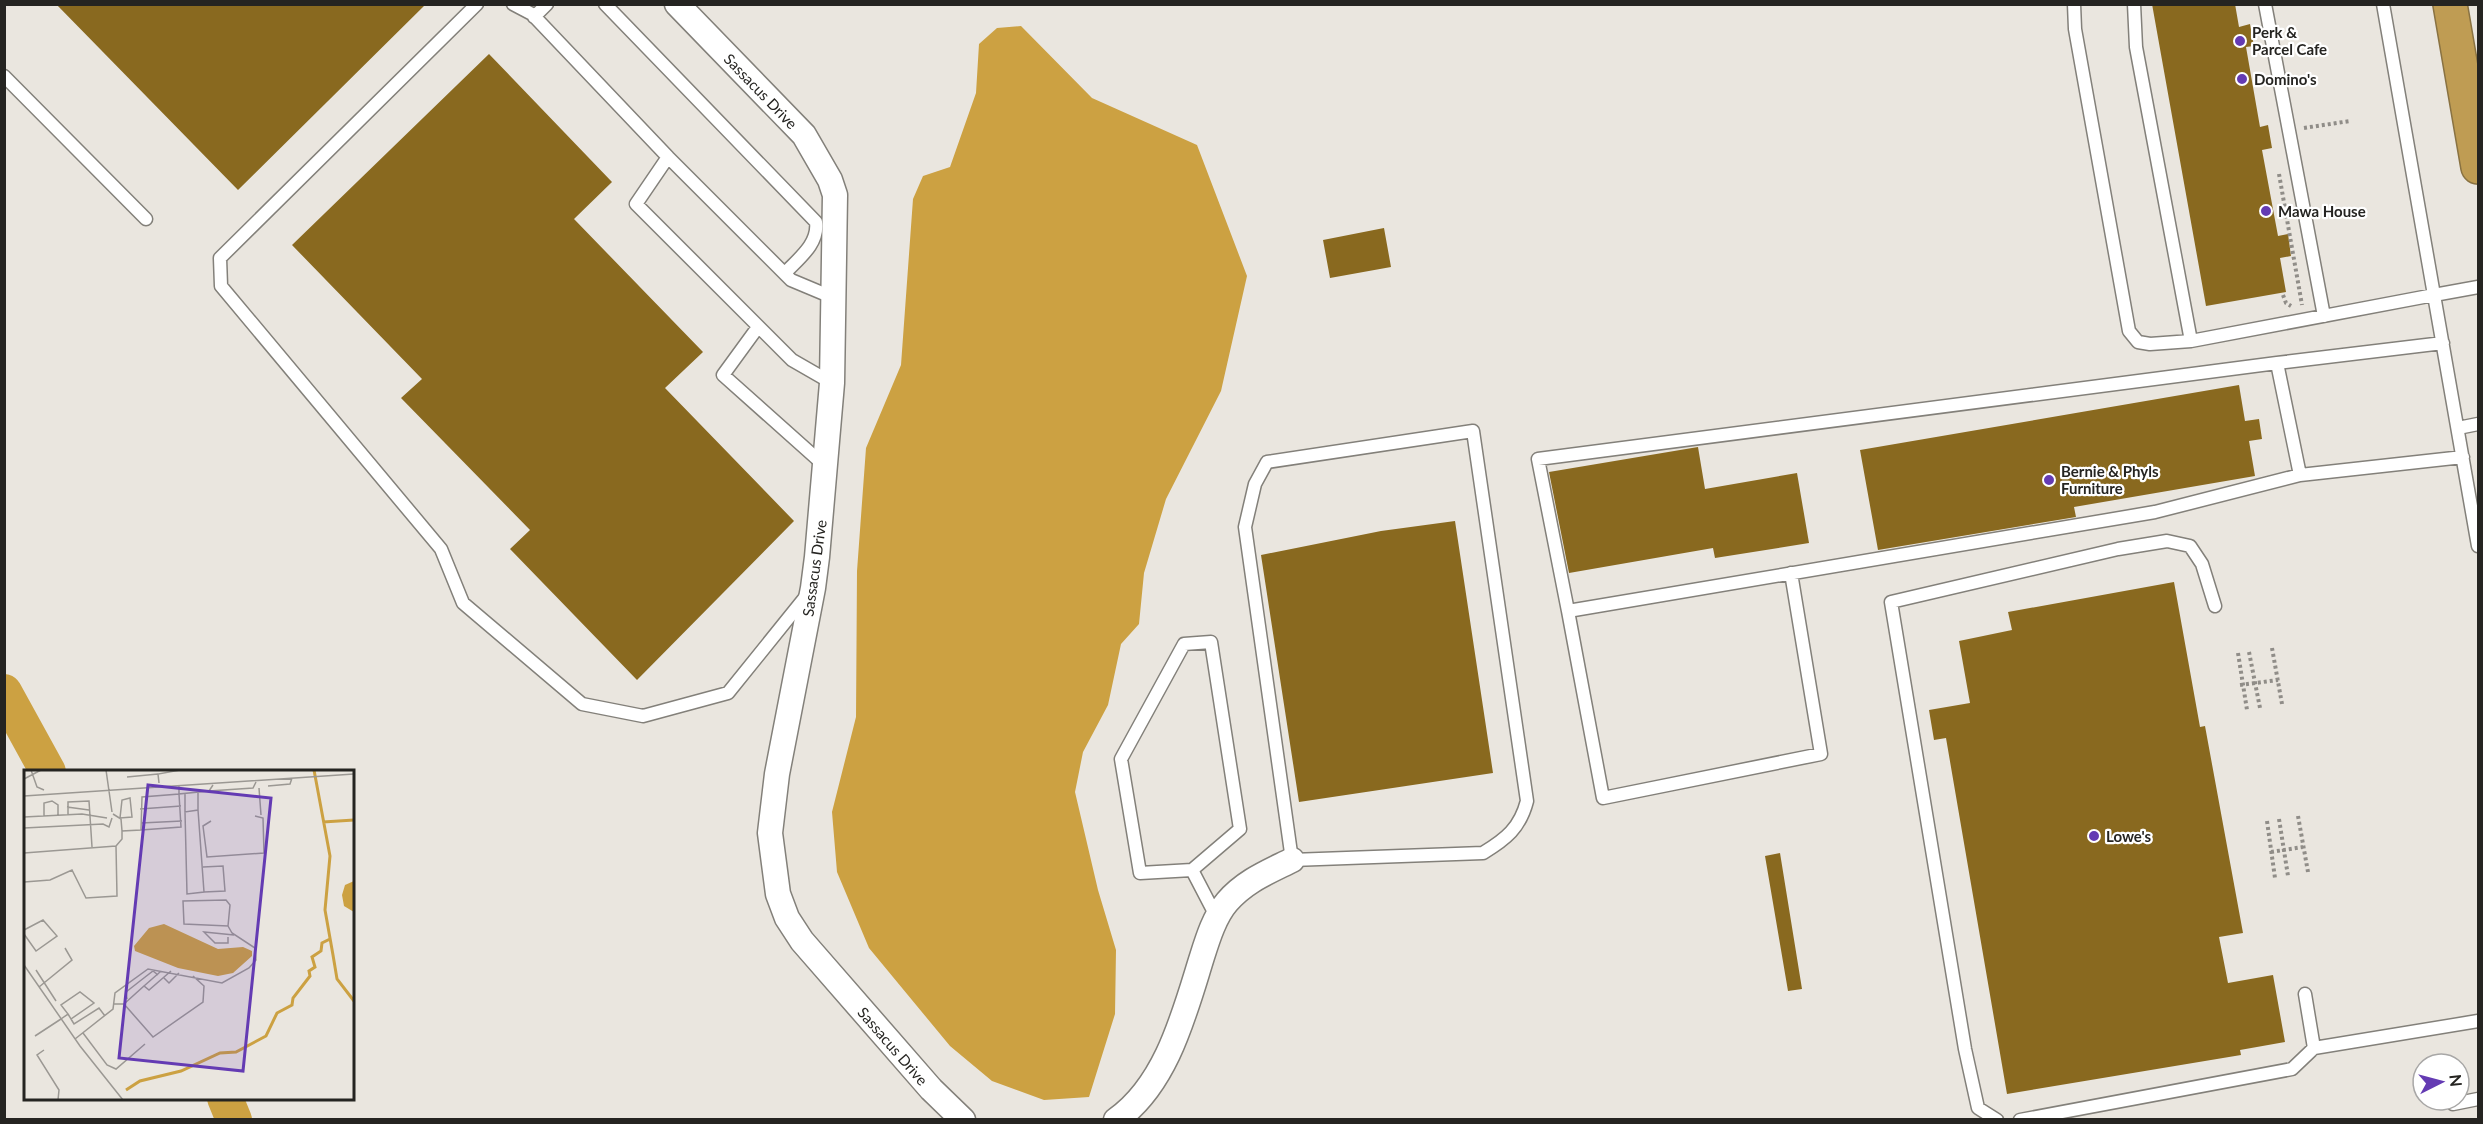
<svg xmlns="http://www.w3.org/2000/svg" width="2483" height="1124" font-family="Lato,sans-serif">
  <rect width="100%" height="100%" fill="#eae6df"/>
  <path fill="#cca142" d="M 1021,26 L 1092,98 L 1197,145 L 1247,276 L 1221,391 L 1166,499 L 1144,573 L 1139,624 L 1121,644 L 1108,705 L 1083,752 L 1075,792 L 1098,890 L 1116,950 L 1115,1014 L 1089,1097 L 1044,1100 L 992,1081 L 950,1046 L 869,948 L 837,872 L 832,812 L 856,717 L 857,571 L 866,448 L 901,365 L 913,199 L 923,176 L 950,167 L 976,93 L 979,44 L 997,28 Z"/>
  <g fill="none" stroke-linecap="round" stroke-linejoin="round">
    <path stroke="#cca142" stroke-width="36" d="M 4,692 L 48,772
      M 225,1098 L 234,1120"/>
  </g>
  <path fill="#89691f" d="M 56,4 L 426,4 L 238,190 Z
    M 2152,4 L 2235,4 L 2239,27 L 2250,24 L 2254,46 L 2246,47 L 2260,127 L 2268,125 L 2272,148 L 2262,150 L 2278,236 L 2288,234 L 2291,256 L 2280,258 L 2286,292 L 2206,306 Z
    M 489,54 L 612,182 L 574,219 L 703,352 L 665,388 L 794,521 L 637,680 L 510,549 L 530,530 L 401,398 L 422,379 L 292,245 Z
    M 1384,228 L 1391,267 L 1330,278 L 1323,240 Z
    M 2239,385 L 2245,421 L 2259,419 L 2262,439 L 2249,441 L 2255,476 L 2074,507 L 2076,517 L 1878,550 L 1860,450 Z
    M 1698,447 L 1705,489 L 1797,473 L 1809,543 L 1715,558 L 1713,548 L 1569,573 L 1549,472 Z
    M 1455,521 L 1493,773 L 1299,802 L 1261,555 L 1381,531 Z
    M 2174,582 L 2200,727 L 2205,726 L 2243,933 L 2219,937 L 2228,983 L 2273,975 L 2285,1042 L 2240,1050 L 2241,1055 L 2007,1094 L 1946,738 L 1934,740 L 1929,710 L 1970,703 L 1959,641 L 2012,630 L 2008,612 Z
    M 1780,853 L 1802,989 L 1788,991 L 1765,856 Z"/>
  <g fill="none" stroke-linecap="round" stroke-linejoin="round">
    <g stroke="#83807a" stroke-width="15">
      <path id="lane" d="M 477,4 L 220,258 L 221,286 L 441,549 L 463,603 L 582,704 L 643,716 L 728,693 L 807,595
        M 513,4 L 532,14 L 668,157 L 636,204 L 792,360 L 832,383
        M 605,4 L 816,222 C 819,244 798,259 785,273
        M 2074,4 L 2075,29 L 2129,331 L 2138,342 L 2150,344 L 2191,341 L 2434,295 L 2478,546
        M 2134,4 L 2136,47 L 2191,341
        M 2265,4 L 2324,316
        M 2383,4 L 2434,295 L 2478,287
        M 534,17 L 547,4
        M 4,76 L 146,219
        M 668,157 L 791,280 L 834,298
        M 758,327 L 723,375 L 825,466
        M 2443,343 L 2277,363 L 2300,475 L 2463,457
        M 2277,363 L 1538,459 L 1568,611 L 2155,512 L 2300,475
        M 2458,428 L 2478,424
        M 1473,431 L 1527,801 C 1520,828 1506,839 1483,853 L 1292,860 L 1245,527 L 1255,484 L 1267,462 Z
        M 1568,611 L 1603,798 L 1821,754 L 1791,573
        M 1192,870 L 1140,873 L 1121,759 L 1184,644 L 1211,642 L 1240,829 L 1192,870 L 1217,918
        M 2314,1048 L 2478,1021
        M 2453,1104 L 2478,1099
        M 1997,1120 L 1978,1108 L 1965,1049 L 1891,602 L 2118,549 L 2167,541 L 2190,546 L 2202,564 L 2215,606
        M 2020,1120 L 2292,1069 L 2314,1048 L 2305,994"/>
    </g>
    <g stroke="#83807a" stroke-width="27">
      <path id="street" d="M 677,4 L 804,135 L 830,180 L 835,195 L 832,383 L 817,557 L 813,588 L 777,774 L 770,833 L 778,894 L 787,918 L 802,941 L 931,1089 L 963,1120
        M 1116,1120 C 1166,1085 1184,1015 1201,960 C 1207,941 1214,917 1227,902 C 1245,881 1268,872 1292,860"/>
    </g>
    <g stroke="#897242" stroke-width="36">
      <path id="highway" d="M 2450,4 L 2478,167"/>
    </g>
    <path stroke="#908d88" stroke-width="4" stroke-dasharray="3 3" stroke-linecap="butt" d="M 2304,128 L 2350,121
      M 2279,174 L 2302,305
      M 2283,295 L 2286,303 L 2291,306
      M 2272,648 L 2282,704
      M 2249,652 L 2260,708
      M 2238,653 L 2247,710
      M 2240,685 L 2278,680
      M 2298,816 L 2308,872
      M 2279,819 L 2288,876
      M 2267,821 L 2275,878
      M 2271,852 L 2303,847"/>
    <use href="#lane" stroke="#fff" stroke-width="12"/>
    <use href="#street" stroke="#fff" stroke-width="24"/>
    <use href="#highway" stroke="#bf9c53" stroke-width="33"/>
  </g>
  <g fill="#643bb3" stroke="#fff" stroke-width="2">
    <circle cx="2240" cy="41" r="6"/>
    <circle cx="2242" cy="79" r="6"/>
    <circle cx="2266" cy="211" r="6"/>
    <circle cx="2049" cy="480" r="6"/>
    <circle cx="2094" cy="836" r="6"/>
  </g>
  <g text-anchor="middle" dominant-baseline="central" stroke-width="4.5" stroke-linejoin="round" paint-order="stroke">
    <g font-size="15" font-weight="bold" fill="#252421" stroke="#fff" text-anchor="start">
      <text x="2252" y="32">Perk &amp;<tspan x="2252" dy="17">Parcel Cafe</tspan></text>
      <text x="2254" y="79">Domino's</text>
      <text x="2278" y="211">Mawa House</text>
      <text x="2061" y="471">Bernie &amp; Phyls<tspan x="2061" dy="17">Furniture</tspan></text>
      <text x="2106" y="836">Lowe's</text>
    </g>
    <g font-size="15" fill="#252421" stroke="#fff">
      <text transform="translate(761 91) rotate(46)">Sassacus Drive</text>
      <text transform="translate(814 568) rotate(-82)">Sassacus Drive</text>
      <text transform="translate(893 1046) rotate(49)">Sassacus Drive</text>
    </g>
  </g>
  <g transform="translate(24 770)">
    <rect width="330" height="330" fill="#eae6df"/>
    <path d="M 330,111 L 330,142 L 320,136 L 318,125 L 321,115 ZM 140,154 L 194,179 L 219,177 L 228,181 L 228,186 L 209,203 L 194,206 L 154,198 L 111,181 L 110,176 L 125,158 Z" fill="#cca142"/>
    <path fill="none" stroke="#cca142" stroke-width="3" d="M 290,0 L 306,86 L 301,140 L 309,185 L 313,209 L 330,231M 299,52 L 330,50M 102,320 L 116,311 L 157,301 L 196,283 L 212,282 L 242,266 L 253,243 L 268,235 L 269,228 L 286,206 L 285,201 L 291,197 L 288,187 L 297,181 L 298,173 L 306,169"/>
    <path fill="none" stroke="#9b9893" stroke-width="1.5" d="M 7,0 L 13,17 L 20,20M 82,0 L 88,42M 103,7 L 134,4M 0,9 L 17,0M 135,13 L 134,4 L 156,0M 244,16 L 266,14 L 268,8M 235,18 L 237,45M 185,21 L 229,18 L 232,12M 161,23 L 161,42 L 174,40 L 174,22M 0,26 L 330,4M 106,28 L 108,47 L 96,48 L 98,30 ZM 43,37 L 65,40M 116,39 L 157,36M 161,42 L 163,124 L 180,122 L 174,40M 89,44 L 97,49 L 98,61M 44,45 L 44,32 L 65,31 L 68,77M 20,46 L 20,33 L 28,31 L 34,35 L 34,45M 0,47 L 58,44 L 83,48M 187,51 L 179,56 L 183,87 L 240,83 L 239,48 L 231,46M 117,53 L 158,51M 0,58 L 79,54 L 85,57 L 88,48M 117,60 L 157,57 L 155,24 L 185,21 L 189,15M 0,83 L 92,76M 179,97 L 199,96 L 201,121 L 180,122M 0,112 L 26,110 L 48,100 L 62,128 L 93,126 L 92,76 L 98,69 L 98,61 L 117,60 L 118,27 L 155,24 L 155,16M 202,130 L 206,135 L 204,156 L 160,154 L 159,131 ZM 0,160 L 19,150 L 33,166 L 12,181 L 0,164M 204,167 L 204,173 L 191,173 L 180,162 L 210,165M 0,195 L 56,276 L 99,330M 12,200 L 32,231M 140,208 L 145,213 L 155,203M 120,216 L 136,202M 15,217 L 48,190 L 41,178M 103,229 L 102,222 L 116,211 L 129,201 L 134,205M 90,234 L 100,234 L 129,267 L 179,232 L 180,216 L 169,206M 100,234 L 120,216 L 125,220 L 147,201M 37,249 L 44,244 L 37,235 L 56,222 L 70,233 L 47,249 L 44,244M 47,249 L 50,254 L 75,238 L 81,246M 59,263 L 83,295 L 92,299 L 121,274M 11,266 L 37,249M 51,269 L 89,239 L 91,223 L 124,199 L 198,213 L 225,198 L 232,190 L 231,178 L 208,163 L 204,156M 20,280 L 13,285 L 35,320 L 34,330"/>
    <path fill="#643bb3" fill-opacity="0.15" stroke="#643bb3" stroke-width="3" d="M 124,15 L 247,28 L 219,301 L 95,288 Z"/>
    <rect width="330" height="330" fill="none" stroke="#252421" stroke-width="3"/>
  </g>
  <rect width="2483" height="1124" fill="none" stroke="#252421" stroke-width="12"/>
  <g transform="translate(2441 1082) rotate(84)"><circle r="28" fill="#ffffff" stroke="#a8a7a6" stroke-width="1.5"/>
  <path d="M0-4.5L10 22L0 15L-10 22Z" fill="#643bb3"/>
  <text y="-9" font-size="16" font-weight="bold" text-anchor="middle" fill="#252421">N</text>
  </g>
</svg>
